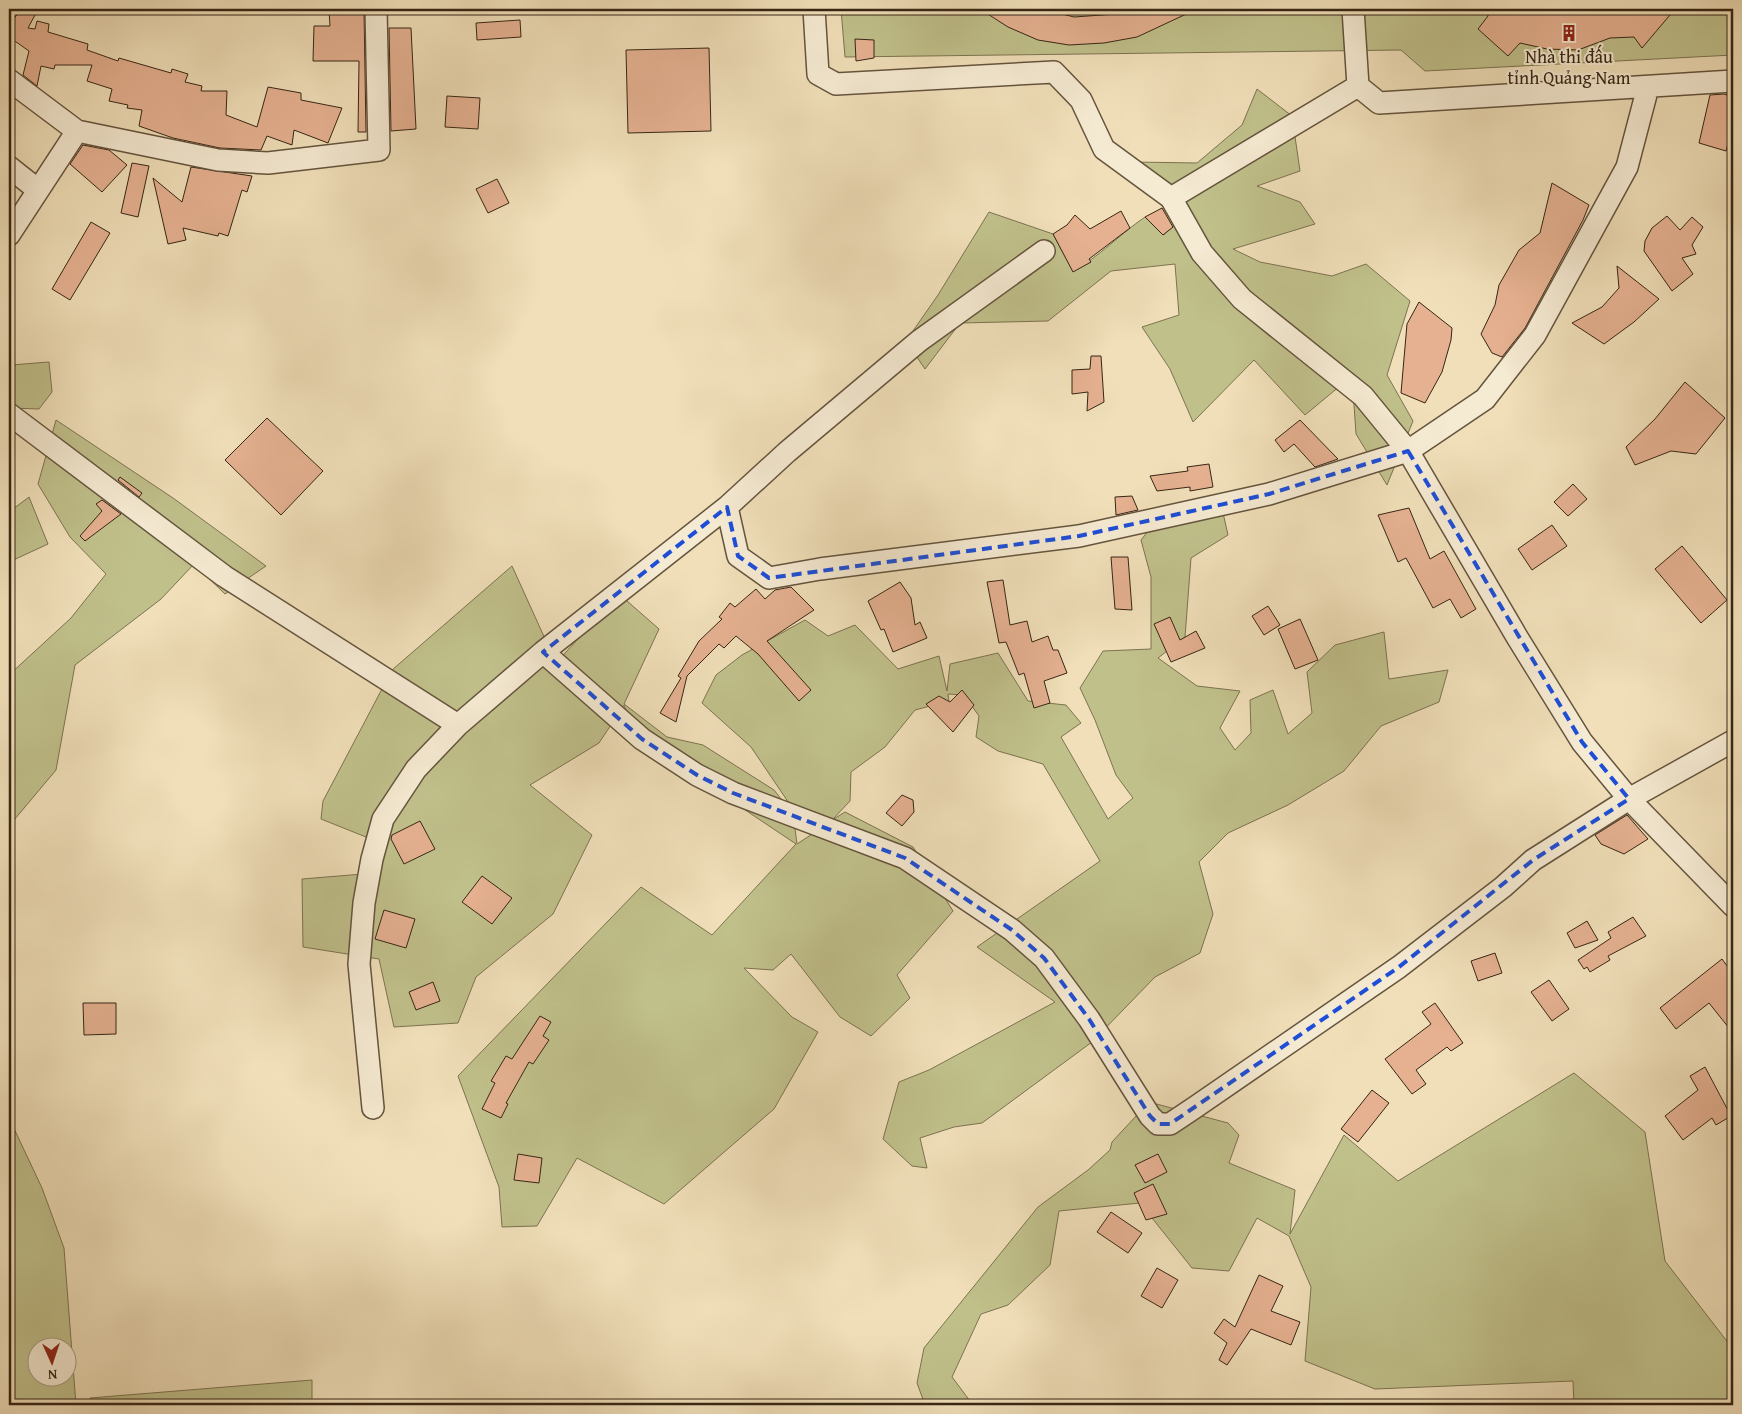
<svg xmlns="http://www.w3.org/2000/svg" width="1742" height="1414" font-family="'Gentium Book Plus',serif">
  <rect width="100%" height="100%" fill="#f0dfb9"/>
  <filter id="stains"><feTurbulence type="fractalNoise" baseFrequency=".004" numOctaves="4"/><feColorMatrix values="0 0 0 0 .2 0 0 0 0 .09 0 0 0 0 .02 0 0 0 .5 -.17"/></filter>
  <radialGradient id="worn" r=".72"><stop offset=".6" stop-color="#630" stop-opacity="0"/><stop offset="1" stop-color="#630" stop-opacity=".3"/></radialGradient>
  <path fill="#c0c08b" stroke="#7c7350" fill-rule="evenodd" d="M 841,9 L 1733,9 L 1733,55 L 1425,71 L 1401,50 L 845,57 Z
    M 1257,89 L 1292,116 L 1300,171 L 1257,186 L 1300,202 L 1315,224 L 1233,249 L 1260,262 L 1332,276 L 1366,264 L 1410,301 L 1387,375 L 1413,421 L 1387,485 L 1356,434 L 1352,376 L 1305,415 L 1254,360 L 1193,422 L 1170,369 L 1142,327 L 1179,315 L 1175,264 L 1111,271 L 1048,321 L 960,323 L 925,369 L 906,341 L 938,295 L 989,212 L 1053,234 L 1073,271 C 1099,257 1120,234 1145,217 L 1163,235 L 1187,215 L 1134,162 L 1197,163 L 1242,125 Z
    M 49,362 L 52,392 L 39,409 L 9,408 L 9,363 L 11,365 Z
    M 56,420 L 173,498 L 266,566 L 225,594 L 194,564 L 161,599 L 75,665 L 56,770 L 9,826 L 9,675 L 71,618 L 106,574 L 70,537 L 38,484 Z
    M 1219,495 L 1228,535 L 1191,558 L 1185,637 L 1158,658 L 1197,686 L 1240,691 L 1220,728 L 1235,750 L 1251,733 L 1250,700 L 1273,690 L 1288,734 L 1312,713 L 1307,672 L 1335,645 L 1384,632 L 1389,679 L 1448,670 L 1439,702 L 1381,726 L 1344,771 L 1288,805 L 1228,833 L 1199,862 L 1213,914 L 1200,953 L 1155,977 L 1092,1042 L 982,1123 L 954,1127 L 920,1138 L 927,1168 L 912,1166 L 883,1139 L 899,1082 L 929,1070 L 1055,1002 L 977,947 L 1100,861 L 1043,764 L 998,751 L 976,737 L 979,716 L 964,695 L 948,694 L 949,701 L 915,710 L 885,747 L 851,772 L 850,801 L 832,820 L 845,812 L 913,847 L 953,911 L 897,975 L 910,998 L 871,1036 L 840,1017 L 791,954 L 773,970 L 744,968 L 792,1017 L 818,1032 L 774,1109 L 664,1204 L 577,1158 L 537,1226 L 502,1227 L 499,1187 L 458,1076 L 641,887 L 712,935 L 796,844 L 654,749 L 632,725 L 624,705 L 599,743 L 530,785 L 592,835 L 553,914 L 476,977 L 458,1023 L 394,1027 L 379,959 L 303,947 L 302,879 L 363,874 L 371,839 L 321,819 L 323,801 L 392,670 L 512,566 L 556,663 L 619,594 L 659,629 L 624,704 L 667,737 L 703,745 L 774,790 L 793,814 L 797,844 L 829,823 L 799,818 L 751,747 L 702,703 L 716,675 L 742,655 L 805,620 L 828,636 L 855,625 L 898,669 L 939,656 L 947,691 L 950,664 L 998,653 L 1028,701 L 1066,705 L 1081,723 L 1061,737 L 1108,819 L 1133,798 L 1116,775 L 1095,720 L 1080,688 L 1103,651 L 1151,649 L 1151,577 L 1141,540 L 1167,507 Z
    M 29,497 L 48,544 L 9,562 L 9,512 Z
    M 1574,1073 L 1645,1132 L 1665,1261 L 1733,1349 L 1733,1405 L 1574,1405 L 1573,1381 L 1375,1389 L 1305,1361 L 1311,1287 L 1289,1236 L 1257,1218 L 1229,1271 L 1192,1268 L 1140,1203 L 1059,1211 L 1050,1265 L 1008,1305 L 981,1314 L 952,1377 L 973,1405 L 925,1405 L 917,1383 L 924,1348 L 1038,1207 L 1088,1170 L 1110,1150 L 1112,1142 L 1149,1102 L 1228,1123 L 1239,1135 L 1229,1163 L 1295,1190 L 1290,1234 L 1344,1135 L 1398,1181 Z
    M 9,1118 L 42,1188 L 64,1248 L 76,1405 L 9,1405 ZM 38,1346 L 68,1346 L 68,1376 L 38,1376 Z
    M 312,1380 L 312,1405 L 90,1405 L 90,1398 Z"/>
  <path fill="#e5b191" stroke="#372614" d="M 22,9 L 35,15 L 28,28 L 35,29 L 37,21 L 49,24 L 48,32 L 88,44 L 87,50 L 118,61 L 119,58 L 171,73 L 172,69 L 188,74 L 185,82 L 202,86 L 201,91 L 227,91 L 226,115 L 257,127 L 268,87 L 301,93 L 301,100 L 342,108 L 328,143 L 294,130 L 292,145 L 267,136 L 261,150 L 220,148 L 173,138 L 139,126 L 142,110 L 127,108 L 128,105 L 109,101 L 112,89 L 87,81 L 92,65 L 55,65 L 54,69 L 41,66 L 37,86 L 23,75 L 29,51 L 9,37 L 9,24 Z
    M 980,9 L 1043,9 L 1074,17 L 1116,14 L 1126,9 L 1197,9 L 1137,37 L 1104,43 L 1069,45 L 1038,40 L 1008,27 Z
    M 1488,9 L 1675,9 L 1642,48 L 1634,37 L 1610,38 L 1578,50 L 1547,49 L 1520,43 L 1508,56 L 1478,29 L 1488,16 Z
    M 329,10 L 364,10 L 366,132 L 358,132 L 359,61 L 313,61 L 314,26 L 330,26 Z
    M 520,20 L 521,37 L 477,40 L 476,23 Z
    M 389,28 L 411,28 L 416,129 L 391,131 Z
    M 855,39 L 874,40 L 874,58 L 856,61 Z
    M 709,48 L 711,131 L 628,133 L 626,50 Z
    M 1724,94 L 1733,97 L 1733,126 L 1726,151 L 1699,143 L 1710,95 Z
    M 447,96 L 480,98 L 478,129 L 445,127 Z
    M 83,145 L 109,150 L 127,165 L 102,192 L 70,164 Z
    M 132,163 L 149,166 L 138,217 L 121,213 Z
    M 191,167 L 252,176 L 247,192 L 242,190 L 228,236 L 219,233 L 218,236 L 183,228 L 186,240 L 168,244 L 153,178 L 182,202 Z
    M 497,179 L 509,203 L 488,213 L 476,189 Z
    M 1552,183 L 1589,205 L 1583,220 L 1525,328 L 1502,357 L 1492,353 L 1481,334 L 1495,305 L 1499,285 L 1519,250 L 1540,233 Z
    M 1162,208 L 1173,227 L 1163,235 L 1145,217 Z
    M 1121,211 L 1130,228 L 1089,259 L 1091,262 L 1073,272 L 1053,234 L 1067,225 L 1075,215 L 1090,229 Z
    M 1667,216 L 1680,230 L 1692,217 L 1703,227 L 1692,245 L 1696,254 L 1682,258 L 1693,274 L 1672,291 L 1644,251 L 1645,241 L 1652,228 Z
    M 91,222 L 110,233 L 70,300 L 52,289 Z
    M 1617,266 L 1659,299 L 1634,322 L 1604,344 L 1572,323 L 1602,307 L 1619,288 Z
    M 1419,302 L 1452,328 L 1451,340 L 1442,372 L 1425,403 L 1401,393 L 1407,324 Z
    M 1091,356 L 1101,356 L 1104,402 L 1087,411 L 1088,392 L 1072,394 L 1072,370 L 1090,369 Z
    M 1685,382 L 1725,418 L 1696,454 L 1671,451 L 1635,465 L 1626,447 L 1655,419 Z
    M 267,418 L 323,471 L 281,515 L 225,460 Z
    M 1300,420 L 1338,459 L 1315,467 L 1294,444 L 1284,452 L 1275,440 Z
    M 1209,464 L 1213,487 L 1190,491 L 1190,487 L 1157,491 L 1150,476 L 1188,471 L 1187,467 Z
    M 120,477 L 142,493 L 139,497 L 118,480 Z
    M 1573,484 L 1587,499 L 1568,516 L 1554,502 Z
    M 1132,496 L 1138,510 L 1116,515 L 1115,497 Z
    M 102,500 L 121,514 L 85,541 L 80,536 L 102,511 L 96,504 Z
    M 1409,508 L 1430,559 L 1444,551 L 1476,609 L 1461,618 L 1450,599 L 1433,608 L 1406,558 L 1398,562 L 1378,515 Z
    M 1552,525 L 1567,546 L 1532,570 L 1518,549 Z
    M 1682,546 L 1727,600 L 1701,623 L 1655,569 Z
    M 1111,557 L 1128,557 L 1132,610 L 1115,609 Z
    M 1003,580 L 1010,625 L 1027,621 L 1032,642 L 1048,636 L 1053,650 L 1058,650 L 1067,673 L 1044,681 L 1050,703 L 1034,708 L 1024,673 L 1019,675 L 1006,642 L 999,643 L 987,582 Z
    M 900,582 L 911,598 L 915,625 L 920,622 L 927,638 L 893,652 L 884,629 L 881,630 L 868,601 Z
    M 791,587 L 814,610 L 767,641 L 811,690 L 799,701 L 758,654 L 736,636 L 724,648 L 719,644 L 687,676 L 676,722 L 660,713 L 681,678 L 678,676 L 699,641 L 722,619 L 719,617 L 730,603 L 735,607 L 756,589 L 765,599 L 775,590 Z
    M 1268,606 L 1280,625 L 1264,635 L 1252,616 Z
    M 1170,617 L 1180,640 L 1196,631 L 1205,648 L 1171,662 L 1154,624 Z
    M 1300,619 L 1318,660 L 1295,669 L 1278,629 Z
    M 962,690 L 974,705 L 953,732 L 926,704 L 939,696 L 950,702 Z
    M 902,795 L 913,800 L 914,812 L 902,826 L 886,813 Z
    M 1627,815 L 1648,839 L 1624,854 L 1601,844 L 1595,835 Z
    M 420,821 L 435,849 L 404,864 L 391,839 L 392,835 Z
    M 482,876 L 512,898 L 492,924 L 462,902 Z
    M 384,910 L 415,919 L 406,948 L 375,939 Z
    M 1633,917 L 1646,936 L 1608,956 L 1610,960 L 1590,972 L 1587,967 L 1584,969 L 1578,960 L 1611,938 L 1608,932 Z
    M 1587,921 L 1598,940 L 1575,948 L 1567,933 Z
    M 1495,953 L 1502,973 L 1478,981 L 1471,961 Z
    M 1722,959 L 1733,974 L 1733,1033 L 1709,1003 L 1676,1029 L 1660,1008 Z
    M 1549,980 L 1569,1009 L 1552,1021 L 1531,992 Z
    M 433,982 L 440,1001 L 416,1010 L 409,992 Z
    M 83,1003 L 116,1003 L 116,1034 L 84,1035 Z
    M 1435,1003 L 1463,1043 L 1451,1051 L 1447,1047 L 1416,1070 L 1426,1084 L 1412,1094 L 1385,1059 L 1431,1024 L 1422,1012 Z
    M 540,1016 L 551,1022 L 543,1036 L 549,1040 L 533,1064 L 529,1062 L 506,1103 L 508,1104 L 501,1118 L 482,1109 L 495,1083 L 491,1081 L 506,1056 L 512,1059 Z
    M 1705,1067 L 1731,1116 L 1716,1125 L 1712,1118 L 1683,1140 L 1665,1116 L 1698,1090 L 1690,1076 Z
    M 1372,1090 L 1389,1103 L 1358,1142 L 1341,1129 Z
    M 518,1154 L 542,1158 L 539,1183 L 514,1180 Z
    M 1158,1154 L 1167,1172 L 1145,1183 L 1135,1165 Z
    M 1153,1184 L 1167,1214 L 1146,1220 L 1134,1193 Z
    M 1111,1212 L 1142,1233 L 1128,1253 L 1097,1232 Z
    M 1157,1268 L 1178,1280 L 1162,1308 L 1141,1296 Z
    M 1259,1275 L 1283,1286 L 1271,1311 L 1300,1322 L 1291,1345 L 1251,1329 L 1227,1365 L 1219,1360 L 1227,1343 L 1214,1333 L 1224,1319 L 1235,1327 Z"/>
  <g fill="none" stroke-linecap="round" stroke-linejoin="round">
    <g stroke="#65543d" stroke-width="24">
      <path id="minor" d="M 814,9 L 818,74 L 836,84 L 1054,72 L 1081,100 L 1104,149 L 1171,198 L 1202,253 L 1242,299 L 1363,396 L 1408,451 L 1485,399 L 1535,335 L 1627,167 L 1648,87
        M 1353,9 L 1358,86 L 1379,103 L 1733,81
        M 9,80 L 77,131
        M 9,167 L 38,190
        M 1171,198 L 1358,86
        M 9,235 L 77,131 L 218,160 L 268,163 L 379,150 L 376,9
        M 9,414 L 224,576 L 458,725 L 543,652 L 727,507 L 738,556 L 769,578 L 820,569 L 1079,536 L 1269,494 L 1408,451 L 1517,637 L 1582,742 L 1629,799 L 1733,906
        M 727,507 L 787,452 L 919,341 L 1044,251
        M 543,652 L 642,739 L 697,775 L 733,793 L 905,858 L 1012,930 L 1044,958 L 1089,1019 L 1150,1116 L 1158,1124 L 1170,1124 L 1194,1108 L 1399,967 L 1503,887 L 1533,860 L 1629,799 L 1733,741
        M 373,1108 L 359,964 L 364,903 L 372,859 L 383,819 L 416,769 L 458,725"/>
    </g>
    <use href="#minor" stroke="#f5ead2" stroke-width="21"/>
  </g>
  <path fill="none" stroke="#1d4ed8" stroke-width="4" stroke-dasharray="10 6" stroke-linejoin="round" d="M 1408,451 L 1582,742 L 1629,799 L 1533,860 L 1399,967 L 1170,1124 L 1158,1124 L 1150,1116 L 1089,1019 L 1044,958 L 1012,930 L 905,858 L 733,793 L 697,775 L 642,739 L 543,652 L 727,507 L 738,556 L 769,578 L 1079,536 L 1269,494 Z"/>
  <defs>
    <g id="building-bare" transform="scale(1.35)"><path d="M-4-6H4V6H1V3H-1V6H-4ZM-2.5-4.3h1.7v1.8h-1.7ZM.8-4.3h1.7v1.8H.8ZM-2.5-1h1.7V.8h-1.7ZM.8-1h1.7V.8H.8Z" fill="#8f2418" stroke="#f5ead2" stroke-width="2.5" paint-order="stroke"/></g>
  </defs>
  <g fill-rule="evenodd">
    <use href="#building-bare" x="1569" y="33"/>
  </g>
  <g text-anchor="middle" dominant-baseline="central" stroke-width="4" stroke-linejoin="round" paint-order="stroke">
    <g font-size="18" fill="#372614" stroke="#f5ead2">
      <text x="1569" y="56">Nhà thi đấu<tspan x="1569" dy="21">tỉnh Quảng Nam</tspan></text>
    </g>
  </g>
  <rect width="1742" height="1414" fill="none" stroke="#f0dfb9" stroke-width="30"/>
  <rect x="10" y="10" width="1722" height="1394" fill="none" stroke="#372614" stroke-width="2.5"/>
  <rect x="15" y="15" width="1712" height="1384" fill="none" stroke="#372614"/>
  <g transform="translate(52 1362) rotate(177)"><circle r="24" fill="#f5ead2" stroke="#a99c86"/>
  <path d="M0-4L9 19L0 12L-9 19Z" fill="#8f2418"/>
  <text y="-8" font-size="14" font-weight="bold" text-anchor="middle" fill="#372614">N</text>
  </g>
  <rect width="100%" height="100%" filter="url(#stains)"/>
  <rect width="100%" height="100%" fill="url(#worn)"/>
</svg>
